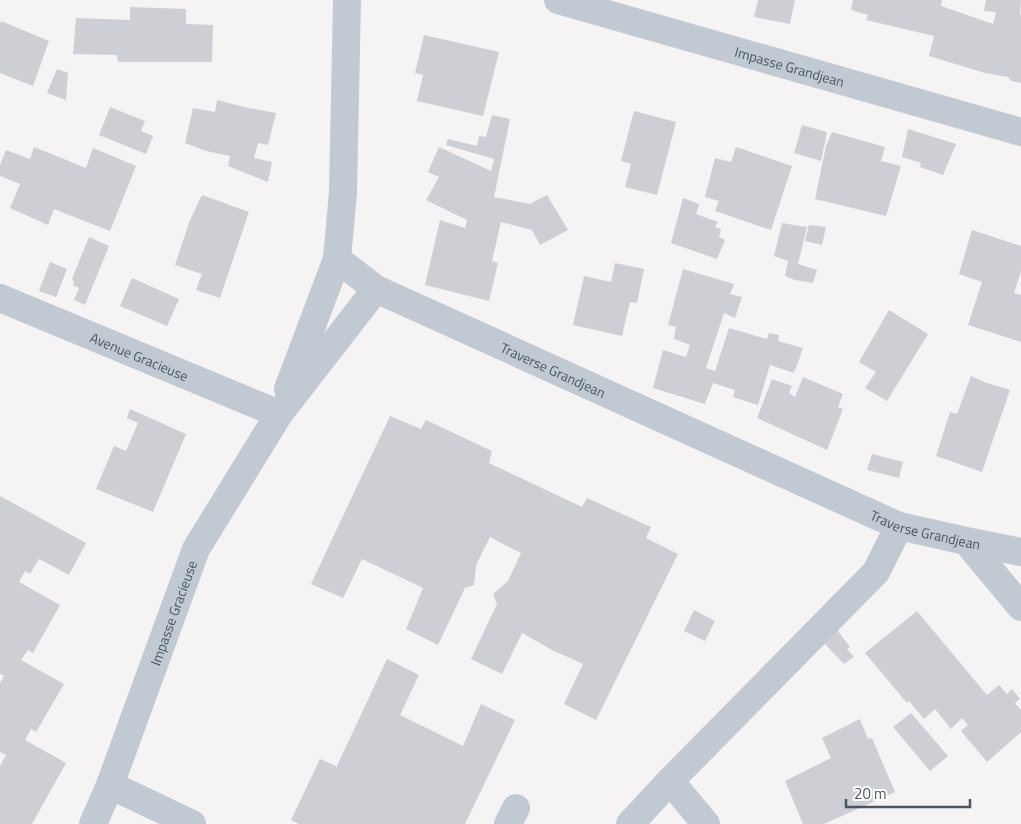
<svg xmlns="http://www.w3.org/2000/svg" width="1021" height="824" font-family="'Titillium Web',sans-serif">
  <rect width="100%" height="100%" fill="#f5f3f3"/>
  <path fill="#cdcfd5" d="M 758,0 L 795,0 L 790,24 L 754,17 Z
    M 853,0 L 942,0 L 941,6 L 993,24 L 996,12 L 984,11 L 986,0 L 1021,0 L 1020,14 L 1021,15 L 1021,83 L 1011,81 L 1008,77 L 985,73 L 929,56 L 934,36 L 866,20 L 868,15 L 851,10 Z
    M 130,7 L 186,9 L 186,24 L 213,25 L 212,62 L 118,62 L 117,55 L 73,54 L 76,18 L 130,20 Z
    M 1,21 L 49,41 L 33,86 L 0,73 L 0,24 Z
    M 424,35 L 499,52 L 483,116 L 417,101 L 423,75 L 415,73 Z
    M 57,69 L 68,73 L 66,100 L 47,93 Z
    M 217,100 L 244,107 L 276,113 L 268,145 L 258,143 L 254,158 L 272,162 L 268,182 L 228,166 L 230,156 L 206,151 L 185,143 L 193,108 L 215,112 Z
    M 110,107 L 145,121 L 141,131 L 153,136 L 146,154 L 99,135 Z
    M 634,111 L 676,122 L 657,195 L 625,187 L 631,164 L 621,161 Z
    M 492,115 L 510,119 L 494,197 L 530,204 L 547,195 L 568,230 L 540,245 L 532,230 L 501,222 L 492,261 L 498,263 L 489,301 L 425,285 L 440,220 L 465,228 L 467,220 L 426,200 L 439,177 L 428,172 L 439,147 L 491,171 L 494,159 L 446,145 L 448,139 L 477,146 L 479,136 L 486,137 Z
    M 802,125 L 827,132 L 821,161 L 794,153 Z
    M 908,129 L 956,144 L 943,175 L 920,167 L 921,163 L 902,157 Z
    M 832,132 L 885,147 L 881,161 L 901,166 L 886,216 L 815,199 L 826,146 Z
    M 34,147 L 86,168 L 93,148 L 136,166 L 110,231 L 54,209 L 48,225 L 10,208 L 20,184 L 0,176 L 0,165 L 6,150 L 30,159 Z
    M 736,147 L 792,166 L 771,230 L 715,211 L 719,201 L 705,197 L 715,158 L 731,162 Z
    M 202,195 L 249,212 L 220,298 L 196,290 L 202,274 L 175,265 L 190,220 Z
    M 683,198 L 699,204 L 696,214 L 718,222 L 715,227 L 721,229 L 719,237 L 725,240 L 717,259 L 671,243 Z
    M 782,223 L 807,227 L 798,264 L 817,270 L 813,283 L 795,280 L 785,276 L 788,261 L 774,256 Z
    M 809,225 L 826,227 L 822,245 L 805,241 Z
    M 972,230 L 1021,246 L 1021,271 L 1014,293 L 1021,295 L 1021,342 L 968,325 L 982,282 L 959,274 Z
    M 89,237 L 109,246 L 85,305 L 74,300 L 79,288 L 73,285 L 74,281 L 72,279 Z
    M 50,262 L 67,269 L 56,297 L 39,291 Z
    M 615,263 L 644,269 L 637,303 L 630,302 L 622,336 L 573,325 L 584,276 L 611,282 Z
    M 683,269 L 734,284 L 730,294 L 742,297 L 735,318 L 724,313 L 706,368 L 715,371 L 729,328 L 767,339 L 769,333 L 779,335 L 778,341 L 803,348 L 794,373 L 770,365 L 758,405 L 733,397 L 735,390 L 713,383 L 705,404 L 653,388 L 663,350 L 686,357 L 690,345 L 674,339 L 676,327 L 668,325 Z
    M 132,278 L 179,299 L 167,326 L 120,306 Z
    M 889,310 L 928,334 L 887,401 L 865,388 L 876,372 L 859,362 Z
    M 971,376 L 984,382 L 1010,390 L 982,472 L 936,456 L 950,412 L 957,414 Z
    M 803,377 L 843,394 L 838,407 L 843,409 L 827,450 L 757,418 L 772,379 L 792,386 L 789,393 L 795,397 Z
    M 130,409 L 186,434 L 153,512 L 96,489 L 114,446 L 126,451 L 138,423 L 127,418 Z
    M 390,416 L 421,429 L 426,420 L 492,451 L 489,463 L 582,507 L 587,498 L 651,527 L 646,538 L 678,554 L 596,720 L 564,704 L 583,664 L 552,650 L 522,633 L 502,674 L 471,659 L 497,604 L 493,594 L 508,581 L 521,553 L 505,545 L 490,537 L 476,565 L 474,585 L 465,588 L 438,645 L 406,629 L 423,588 L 362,559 L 343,598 L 311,584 Z
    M 872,454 L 903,462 L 899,478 L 867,470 Z
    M 0,496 L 86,543 L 69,575 L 39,559 L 30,574 L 25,571 L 19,582 L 60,605 L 33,653 L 28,650 L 21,660 L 64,684 L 36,732 L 31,729 L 25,740 L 66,763 L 32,824 L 0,824 L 0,766 L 6,755 L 0,752 L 0,683 L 4,676 L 0,674 Z
    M 694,610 L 715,621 L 705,641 L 684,631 Z
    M 917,611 L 987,695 L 999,685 L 1007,694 L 1012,689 L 1020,699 L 1015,703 L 1021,710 L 1021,732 L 987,762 L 961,731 L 968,725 L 962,718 L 951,729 L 935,709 L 924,719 L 909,701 L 907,703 L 865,653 Z
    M 837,630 L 850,647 L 847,649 L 854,657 L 844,664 L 824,643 Z
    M 387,659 L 419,675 L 400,715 L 463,746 L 481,704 L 515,720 L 465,824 L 299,824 L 291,820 L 320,759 L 336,766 L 336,768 Z
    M 911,713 L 948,756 L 930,771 L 893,727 Z
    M 860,719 L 868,739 L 872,738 L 895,792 L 824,824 L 803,824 L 785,781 L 831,758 L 822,738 Z"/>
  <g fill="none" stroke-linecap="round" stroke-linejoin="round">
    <g stroke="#c1cad2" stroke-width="28">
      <path id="s1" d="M 558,0 L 1021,132"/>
      <path id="s2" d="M 337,259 L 376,289 L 899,526 L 966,541 L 1021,552"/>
      <path id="s3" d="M 0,298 L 279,414"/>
      <path d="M 288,389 L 337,259 L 343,192 L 347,0"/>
      <path d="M 966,541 L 1021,607"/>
      <path d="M 110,785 L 192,824"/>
      <path id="s4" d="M 93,824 L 110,785 L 196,549 L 279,414 L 376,289"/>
      <path d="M 508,824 L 516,808"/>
      <path d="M 630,824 L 670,781"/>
      <path d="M 706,824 L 670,781 L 876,572 L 899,526"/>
    </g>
  </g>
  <g text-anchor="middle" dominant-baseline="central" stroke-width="4.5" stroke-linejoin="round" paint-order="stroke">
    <g font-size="14" fill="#4a5661" stroke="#fff">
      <text stroke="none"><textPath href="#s1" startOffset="241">Impasse Grandjean</textPath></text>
      <text stroke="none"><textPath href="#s3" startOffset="151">Avenue Gracieuse</textPath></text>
      <text stroke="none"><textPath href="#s2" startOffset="244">Traverse Grandjean</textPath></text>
      <text stroke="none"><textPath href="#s2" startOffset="650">Traverse Grandjean</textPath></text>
      <text stroke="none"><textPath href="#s4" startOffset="226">Impasse Gracieuse</textPath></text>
    </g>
  </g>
  <path d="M846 799v8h124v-8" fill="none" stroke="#4a5661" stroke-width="2.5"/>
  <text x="854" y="799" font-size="15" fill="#4a5661" stroke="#ffffff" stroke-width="4" paint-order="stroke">20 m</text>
</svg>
